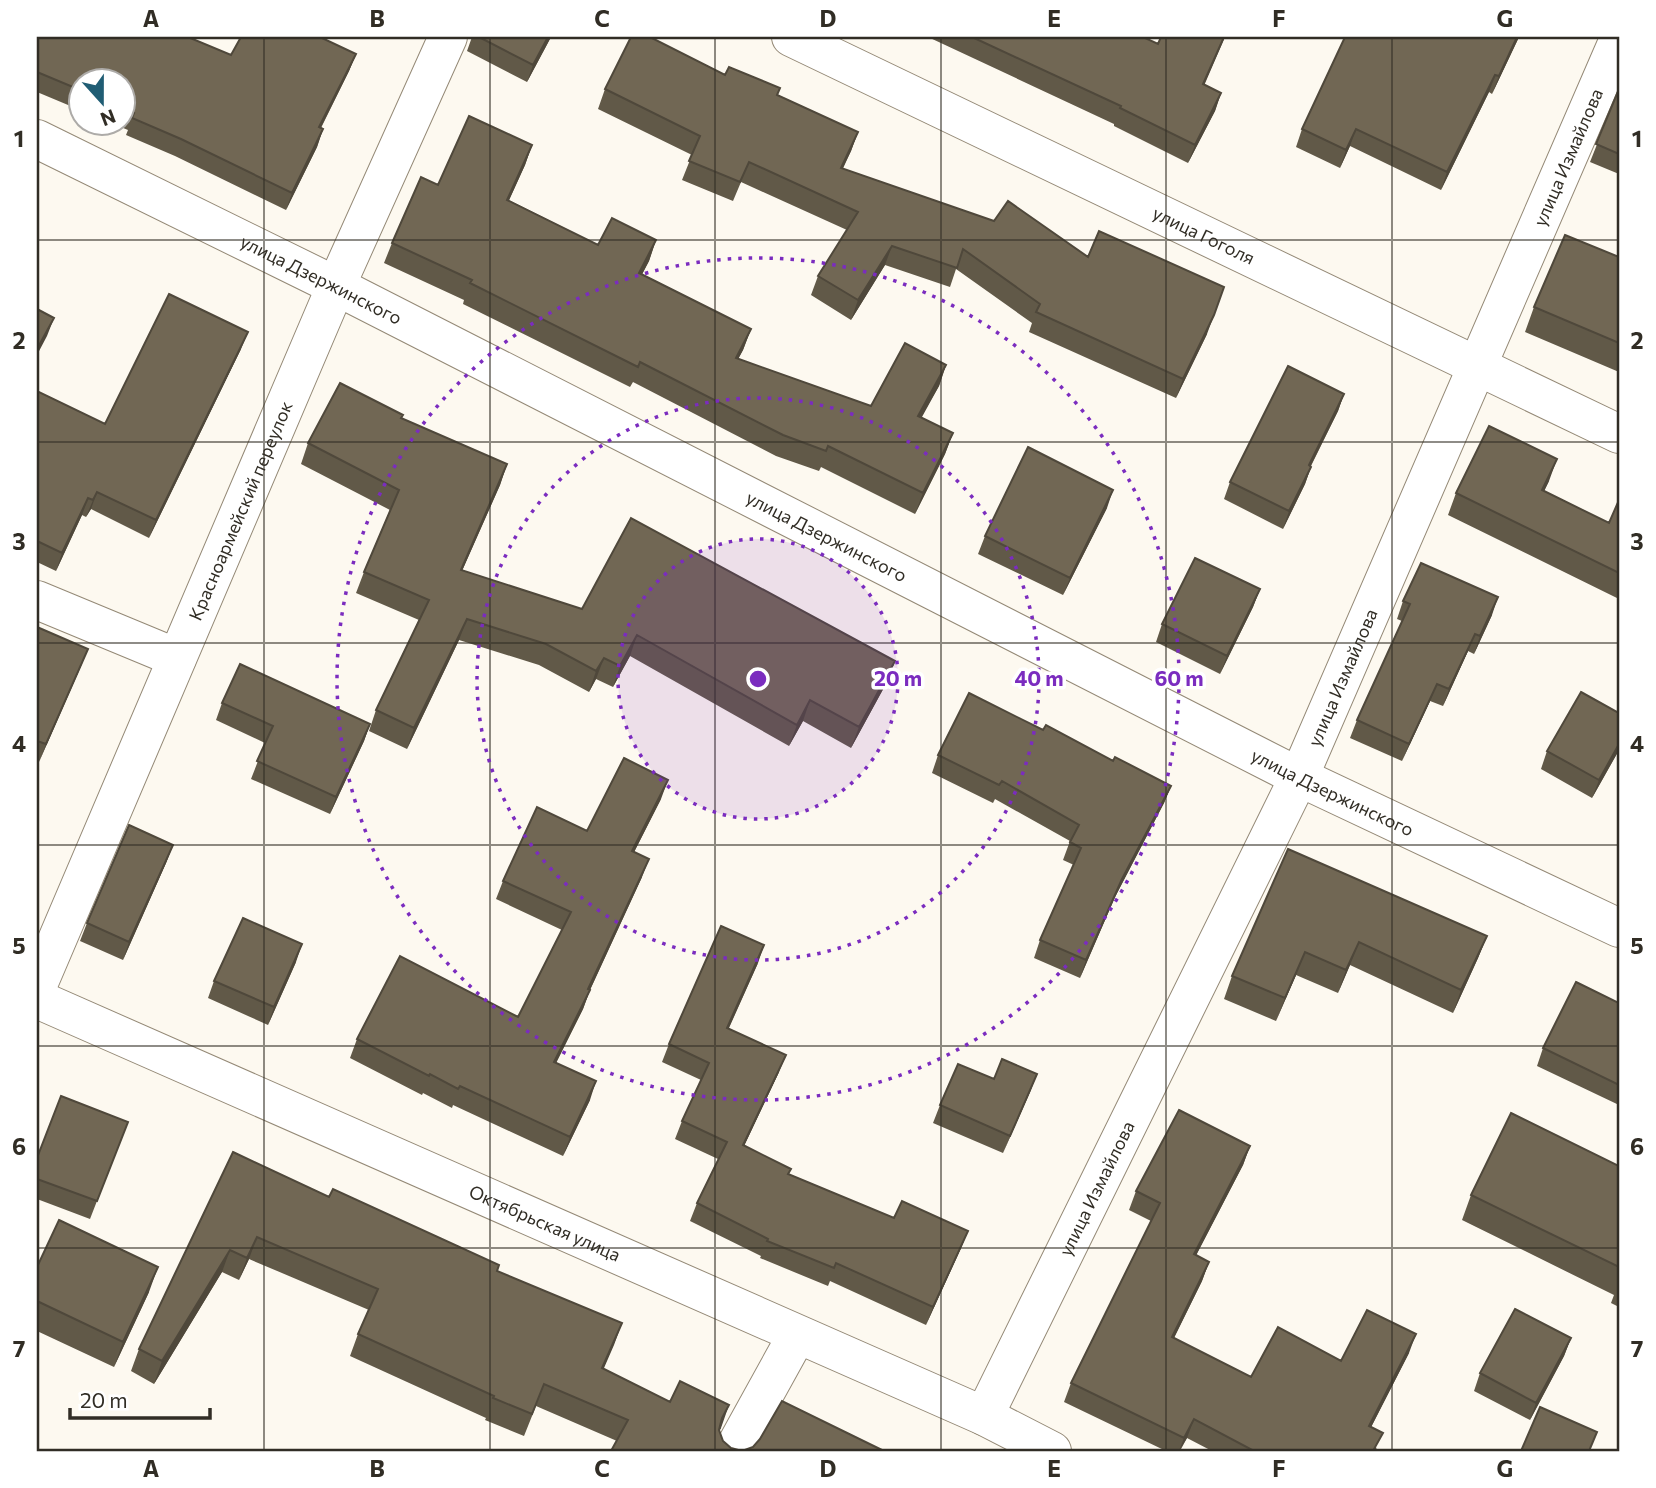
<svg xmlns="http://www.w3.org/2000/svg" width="1656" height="1488" font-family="Commissioner,sans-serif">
  <rect width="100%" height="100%" fill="#fdf9f0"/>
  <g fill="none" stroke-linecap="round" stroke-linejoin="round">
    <g stroke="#948976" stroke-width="40">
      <g id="minor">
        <path id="s1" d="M 791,37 L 1619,434"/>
        <path id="s2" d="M 37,139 L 336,286 L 1299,777 L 1619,928"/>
        <path d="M 37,600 L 177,658"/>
        <path id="s3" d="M 37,987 L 336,286 L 448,37"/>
        <path id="s4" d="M 37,999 L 984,1416 L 1052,1451"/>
        <path id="s5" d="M 984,1416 L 1299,777 L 1619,39"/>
        <path d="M 733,1451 L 797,1335"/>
      </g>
    </g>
    <use href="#minor" stroke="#fff" stroke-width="38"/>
  </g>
  <path fill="#615948" d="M 37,37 L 231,55 L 356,54 L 349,71 L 321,128 L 323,129 L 317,147 L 286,210 L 175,156 L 126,135 L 128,130 L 109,122 L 122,122 L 122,80 L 80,80 L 80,110 L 37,92 Z
    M 472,37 L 551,37 L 527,82 L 467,51 Z
    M 928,37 L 1143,37 L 1204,85 L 1221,93 L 1215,111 L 1188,163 L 1114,126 L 1114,124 Z
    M 1345,37 L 1519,37 L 1492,94 L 1489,92 L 1441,190 L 1350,146 L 1340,168 L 1296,147 L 1302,129 Z
    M 725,75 L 778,95 L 858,132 L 851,151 L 842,169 L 1088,257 L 1207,334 L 1176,398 L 1029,332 L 1032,323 L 956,269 L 950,287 L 885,265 L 851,320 L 811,295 L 818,276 L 847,230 L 741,182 L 733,201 L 682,180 L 692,155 L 598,109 L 605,89 Z
    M 1619,89 L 1619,174 L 1590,162 Z
    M 532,145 L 525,165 L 509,200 L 598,245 L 656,240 L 649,261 L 642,274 L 751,329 L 743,350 L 738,359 L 871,406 L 946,365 L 939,386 L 921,417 L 953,433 L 945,454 L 915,514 L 821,467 L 819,471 L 776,456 L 633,382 L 630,387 L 463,304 L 464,300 L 384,263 L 392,243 L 438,185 Z
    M 1619,257 L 1619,372 L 1525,332 L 1534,307 Z
    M 241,349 L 149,538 L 91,509 L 86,517 L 82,515 L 56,571 L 37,562 L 37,391 L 105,424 Z
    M 1344,394 L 1338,411 L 1311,466 L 1311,467 L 1305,484 L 1283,529 L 1224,499 L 1230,482 Z
    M 402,419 L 507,464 L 500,485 L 462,571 L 582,609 L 895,661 L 887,682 L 851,748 L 803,721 L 789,746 L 630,656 L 613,687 L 596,679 L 589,692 L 539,665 L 459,640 L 407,749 L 369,731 L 376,710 L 419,620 L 356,593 L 364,572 L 390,510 L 301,464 L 308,443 Z
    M 1549,481 L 1544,491 L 1609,523 L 1619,500 L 1619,599 L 1448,515 L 1456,493 Z
    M 1107,508 L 1063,595 L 978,554 L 985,536 Z
    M 1260,589 L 1253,607 L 1220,674 L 1156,642 L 1162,624 Z
    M 1403,601 L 1492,615 L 1474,654 L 1468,651 L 1443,706 L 1430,701 L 1402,761 L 1350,738 L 1357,720 L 1402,621 L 1397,619 Z
    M 37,627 L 88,649 L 81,666 L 39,762 L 37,761 Z
    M 222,703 L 370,724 L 364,741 L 330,814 L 251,779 L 265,743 L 216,720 Z
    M 1619,713 L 1619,750 L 1592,798 L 1541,769 L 1547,751 Z
    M 1043,730 L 1171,786 L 1164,803 L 1115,897 L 1080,978 L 1034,958 L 1040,940 L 1074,865 L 1063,860 L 1070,841 L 995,799 L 993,803 L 932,773 L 938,755 Z
    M 661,799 L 634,852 L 642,877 L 590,990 L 583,1009 L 556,1063 L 590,1100 L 563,1156 L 453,1105 L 452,1108 L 423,1093 L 422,1095 L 350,1058 L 357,1039 L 518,1017 L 562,930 L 496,899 L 503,881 L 587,831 Z
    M 173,845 L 166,863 L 123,960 L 80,941 L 87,923 Z
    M 1288,849 L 1487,936 L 1478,958 L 1453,1013 L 1350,965 L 1338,993 L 1296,975 L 1276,1021 L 1224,999 L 1232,976 Z
    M 296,962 L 268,1025 L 208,998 L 214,981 Z
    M 758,963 L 729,1028 L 779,1072 L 744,1146 L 789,1174 L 894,1218 L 968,1231 L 961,1248 L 926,1325 L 830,1281 L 828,1286 L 760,1258 L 761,1256 L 690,1221 L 697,1203 L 718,1159 L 675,1139 L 682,1121 L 701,1080 L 662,1062 L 669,1044 Z
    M 1619,1003 L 1619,1105 L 1537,1066 L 1543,1048 Z
    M 1037,1074 L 1030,1092 L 1003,1153 L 933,1123 L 940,1105 Z
    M 121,1139 L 90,1219 L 37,1199 L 37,1158 Z
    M 1250,1146 L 1243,1165 L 1196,1255 L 1209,1262 L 1202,1281 L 1174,1338 L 1251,1377 L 1341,1361 L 1409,1353 L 1371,1427 L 1377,1451 L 1378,1451 L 1212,1451 L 1187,1438 L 1180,1451 L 1166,1451 L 1064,1402 L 1071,1383 L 1151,1221 L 1129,1210 L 1136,1191 Z
    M 233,1152 L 329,1197 L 497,1271 L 622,1323 L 603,1369 L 721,1428 L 719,1430 L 723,1441 L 731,1448 L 742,1451 L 884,1451 L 611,1451 L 617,1441 L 536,1406 L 524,1436 L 485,1420 L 486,1418 L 350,1356 L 358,1334 L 369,1310 L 249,1259 L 239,1280 L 222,1272 L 154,1384 L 131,1371 L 139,1349 Z
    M 1619,1166 L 1619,1307 L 1611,1303 L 1614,1295 L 1462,1220 L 1471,1195 Z
    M 37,1267 L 149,1292 L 114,1367 L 37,1331 Z
    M 1571,1338 L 1564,1356 L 1530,1420 L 1474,1391 L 1480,1373 Z"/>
  <path fill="#4f483b" d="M 548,37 L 551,37 L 527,82 L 533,65 Z
    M 1224,37 L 1225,37 L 1197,102 L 1203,84 Z
    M 1517,37 L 1519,37 L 1492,94 L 1499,76 Z
    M 356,54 L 349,71 L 312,145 L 319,127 Z
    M 1495,75 L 1489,92 L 1441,190 L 1447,172 Z
    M 1221,93 L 1215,111 L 1188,163 L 1195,145 Z
    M 323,129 L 317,147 L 286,210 L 292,193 Z
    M 1356,129 L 1350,146 L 1340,168 L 1346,150 Z
    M 858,132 L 851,151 L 834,188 L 841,168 Z
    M 532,145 L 525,165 L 500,220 L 507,200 Z
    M 656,240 L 649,261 L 632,294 L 639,273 Z
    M 892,246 L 885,265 L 851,320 L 858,300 Z
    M 1214,315 L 1207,334 L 1176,398 L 1183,379 Z
    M 54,318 L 47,336 L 37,355 L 37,349 Z
    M 751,329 L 743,350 L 728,378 L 736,358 Z
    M 248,332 L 241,349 L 149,538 L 156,520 Z
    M 946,365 L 939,386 L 911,437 L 918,416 Z
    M 1344,394 L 1338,411 L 1302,483 L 1309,465 Z
    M 953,433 L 945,454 L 915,514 L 923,493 Z
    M 1557,459 L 1549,481 L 1534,512 L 1542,490 Z
    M 507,464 L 500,485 L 453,591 L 461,570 Z
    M 1311,467 L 1305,484 L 1283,529 L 1289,511 Z
    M 1113,490 L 1107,508 L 1063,595 L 1070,578 Z
    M 97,492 L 91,509 L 86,517 L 93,500 Z
    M 88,498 L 82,515 L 56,571 L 62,553 Z
    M 1260,589 L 1253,607 L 1220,674 L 1227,656 Z
    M 1498,597 L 1492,615 L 1474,654 L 1480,636 Z
    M 467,619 L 459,640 L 407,749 L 414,728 Z
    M 1475,634 L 1468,651 L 1443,706 L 1449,689 Z
    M 637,635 L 630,656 L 613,687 L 620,666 Z
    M 88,649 L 81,666 L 39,762 L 46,744 Z
    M 604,658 L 596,679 L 589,692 L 596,671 Z
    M 895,661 L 887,682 L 851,748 L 859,727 Z
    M 1437,684 L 1430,701 L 1402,761 L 1409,744 Z
    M 810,700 L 803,721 L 789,746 L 797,725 Z
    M 370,724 L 364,741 L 330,814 L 336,797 Z
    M 1619,744 L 1619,750 L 1592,798 L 1599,780 Z
    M 668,780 L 661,799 L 625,870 L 632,851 Z
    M 1171,786 L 1164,803 L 1115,897 L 1080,978 L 1086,960 L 1122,879 Z
    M 173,845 L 166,863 L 123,960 L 129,942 Z
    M 649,859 L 642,877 L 589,992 L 590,990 L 583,1009 L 547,1081 L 554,1062 Z
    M 1487,936 L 1478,958 L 1453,1013 L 1461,990 Z
    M 1359,942 L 1350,965 L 1338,993 L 1346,970 Z
    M 302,944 L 296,962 L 268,1025 L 274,1007 Z
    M 764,945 L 758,963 L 721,1045 L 727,1028 Z
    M 1305,952 L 1296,975 L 1276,1021 L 1285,998 Z
    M 786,1055 L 779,1072 L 736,1163 L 743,1145 Z
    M 1037,1074 L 1030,1092 L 1003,1153 L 1010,1136 Z
    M 596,1081 L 590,1100 L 563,1156 L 570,1137 Z
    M 1250,1146 L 1243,1165 L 1187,1273 L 1194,1254 Z
    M 968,1231 L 961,1248 L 926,1325 L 933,1307 Z
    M 257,1237 L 249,1259 L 239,1280 L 247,1258 Z
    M 230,1250 L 222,1272 L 154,1384 L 162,1361 Z
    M 1209,1262 L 1202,1281 L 1165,1356 L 1172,1337 Z
    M 158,1267 L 149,1292 L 114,1367 L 123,1342 Z
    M 622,1323 L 614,1345 L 594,1391 L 602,1368 Z
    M 1416,1334 L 1409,1353 L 1362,1445 L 1369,1426 Z
    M 1571,1338 L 1564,1356 L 1530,1420 L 1536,1403 Z
    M 729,1405 L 721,1428 L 714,1440 L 722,1418 Z
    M 1194,1419 L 1187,1438 L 1179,1451 L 1184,1438 Z"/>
  <path fill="#716754" stroke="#4f483b" stroke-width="2" d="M 37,37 L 188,37 L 231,55 L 241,37 L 320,37 L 356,54 L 319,127 L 323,129 L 292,193 L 181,139 L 132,118 L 134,113 L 122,108 L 122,80 L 80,80 L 80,90 L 37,72 Z
    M 479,37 L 548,37 L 533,65 Z
    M 631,37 L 650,37 L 725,75 L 729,67 L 780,88 L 777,95 L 858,132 L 841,168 L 994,221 L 1008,201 L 1088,257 L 1099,231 L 1224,287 L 1214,315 L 1183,379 L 1036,312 L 1040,304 L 963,249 L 957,268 L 892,246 L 858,300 L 818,276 L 858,212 L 749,162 L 740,182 L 689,161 L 700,136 L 605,89 Z
    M 972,37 L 1143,37 L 1158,44 L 1161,37 L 1224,37 L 1203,84 L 1221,93 L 1195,145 L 1120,108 L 1121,106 Z
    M 1345,37 L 1517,37 L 1499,76 L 1495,75 L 1447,172 L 1356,129 L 1346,150 L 1302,129 Z
    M 1619,89 L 1619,154 L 1596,144 Z
    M 469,116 L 532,145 L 507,200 L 598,245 L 612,218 L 656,240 L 639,273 L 751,329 L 736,358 L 871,406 L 905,343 L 946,365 L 918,416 L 953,433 L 923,493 L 828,446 L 826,451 L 783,435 L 640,362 L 638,367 L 470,283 L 472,280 L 392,243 L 421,177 L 438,185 Z
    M 1565,235 L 1619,257 L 1619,343 L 1534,307 Z
    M 169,294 L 248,332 L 156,520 L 97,492 L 93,500 L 88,498 L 62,553 L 37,541 L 37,391 L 105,424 Z
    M 37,309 L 54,318 L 37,349 Z
    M 1288,366 L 1344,394 L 1309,465 L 1311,467 L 1289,511 L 1230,482 Z
    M 340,383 L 403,415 L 401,418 L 507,464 L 461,570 L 582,609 L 631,518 L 895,661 L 859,727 L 810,700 L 797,725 L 637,635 L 620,666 L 604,658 L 596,671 L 546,644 L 467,619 L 414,728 L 376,710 L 429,600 L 364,572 L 399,490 L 308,443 Z
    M 1489,426 L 1557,459 L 1542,490 L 1609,523 L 1619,500 L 1619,573 L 1456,493 Z
    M 1028,447 L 1113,490 L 1070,578 L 985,536 Z
    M 1195,558 L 1260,589 L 1227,656 L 1162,624 Z
    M 1421,563 L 1498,597 L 1480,636 L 1475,634 L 1449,689 L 1437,684 L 1409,744 L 1357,720 L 1410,604 L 1403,601 Z
    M 37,627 L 88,649 L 46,744 L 37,741 Z
    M 240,664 L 370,724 L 336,797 L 257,761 L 273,726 L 222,703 Z
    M 1581,692 L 1619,713 L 1619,744 L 1599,780 L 1547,751 Z
    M 969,693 L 1043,730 L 1046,725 L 1113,761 L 1115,757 L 1171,786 L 1122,879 L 1086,960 L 1040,940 L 1081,848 L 1070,842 L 1079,825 L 1002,781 L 999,785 L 938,755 Z
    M 624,758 L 668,780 L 632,851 L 649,859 L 588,989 L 590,990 L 554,1062 L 596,1081 L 570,1137 L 460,1086 L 458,1089 L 430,1074 L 429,1076 L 357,1039 L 400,956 L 518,1017 L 571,912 L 503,881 L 537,807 L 587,831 Z
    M 129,825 L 173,845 L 129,942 L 87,923 Z
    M 1288,849 L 1487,936 L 1461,990 L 1359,942 L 1346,970 L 1305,952 L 1285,998 L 1232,976 Z
    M 243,918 L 302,944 L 274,1007 L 214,981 Z
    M 721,926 L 764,945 L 727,1028 L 786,1055 L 743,1145 L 791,1169 L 788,1174 L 894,1218 L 902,1201 L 968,1231 L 933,1307 L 836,1263 L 834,1268 L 767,1241 L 768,1239 L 697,1203 L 727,1142 L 682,1121 L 709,1063 L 669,1044 Z
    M 1576,982 L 1619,1003 L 1619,1085 L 1543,1048 Z
    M 1002,1059 L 1037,1074 L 1010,1136 L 940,1105 L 958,1064 L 994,1079 Z
    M 61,1096 L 128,1122 L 97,1201 L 37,1179 L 37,1158 Z
    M 1179,1110 L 1250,1146 L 1194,1254 L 1209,1262 L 1172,1337 L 1251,1377 L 1278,1327 L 1341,1361 L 1367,1310 L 1416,1334 L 1369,1426 L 1383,1433 L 1374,1449 L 1378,1451 L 1254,1451 L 1194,1419 L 1184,1438 L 1071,1383 L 1160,1203 L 1136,1191 Z
    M 1511,1113 L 1619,1166 L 1619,1267 L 1471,1195 Z
    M 233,1152 L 329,1197 L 333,1189 L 499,1265 L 497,1271 L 622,1323 L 602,1368 L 670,1402 L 680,1381 L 729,1405 L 722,1418 L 719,1430 L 723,1441 L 731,1448 L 742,1451 L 753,1447 L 760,1439 L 782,1401 L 884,1451 L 611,1451 L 628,1420 L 544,1384 L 532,1414 L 493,1398 L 494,1396 L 358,1334 L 378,1289 L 257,1237 L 247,1258 L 230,1250 L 162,1361 L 139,1349 Z
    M 59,1220 L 158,1267 L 123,1342 L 37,1301 L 37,1267 Z
    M 1515,1309 L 1571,1338 L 1536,1403 L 1480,1373 Z
    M 1540,1407 L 1597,1432 L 1589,1451 L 1521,1451 Z"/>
  <path fill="none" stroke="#312d25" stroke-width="2" stroke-opacity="0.55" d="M 264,37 L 264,1451M 490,37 L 490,1451M 715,37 L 715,1451M 941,37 L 941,1451M 1166,37 L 1166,1451M 1392,37 L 1392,1451M 37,240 L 1619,240M 37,442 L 1619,442M 37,643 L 1619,643M 37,845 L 1619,845M 37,1046 L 1619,1046M 37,1248 L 1619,1248"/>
  <circle cx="758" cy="679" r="140" fill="#7b2cbf" fill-opacity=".12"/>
  <g fill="none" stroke="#7b2cbf" stroke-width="3.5" stroke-dasharray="3.5 7">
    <circle cx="758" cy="679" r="140"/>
    <circle cx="758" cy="679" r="281"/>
    <circle cx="758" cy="679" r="421"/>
  </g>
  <g text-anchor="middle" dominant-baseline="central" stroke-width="7" stroke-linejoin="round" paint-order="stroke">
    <g font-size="18" fill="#312d25" stroke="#fff">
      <text stroke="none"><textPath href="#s5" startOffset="1388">улица Измайлова</textPath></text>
      <text stroke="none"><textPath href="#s1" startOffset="458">улица Гоголя</textPath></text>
      <text stroke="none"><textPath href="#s2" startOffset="317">улица Дзержинского</textPath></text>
      <text stroke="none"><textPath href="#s3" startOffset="518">Красноармейский переулок</textPath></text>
      <text stroke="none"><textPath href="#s2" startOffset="884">улица Дзержинского</textPath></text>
      <text stroke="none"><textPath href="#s5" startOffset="821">улица Измайлова</textPath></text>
      <text stroke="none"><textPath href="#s2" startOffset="1451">улица Дзержинского</textPath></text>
      <text stroke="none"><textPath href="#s5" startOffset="254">улица Измайлова</textPath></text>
      <text stroke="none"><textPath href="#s4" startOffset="555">Октябрьская улица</textPath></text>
    </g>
  </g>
  <circle cx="758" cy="679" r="10" fill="#7b2cbf" stroke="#fff" stroke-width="3.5"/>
  <g font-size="21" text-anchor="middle" font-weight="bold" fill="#7b2cbf" stroke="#fff" stroke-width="7" stroke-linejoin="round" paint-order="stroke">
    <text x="898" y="686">20 m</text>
    <text x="1039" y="686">40 m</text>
    <text x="1179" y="686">60 m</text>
  </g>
  <rect width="1656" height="1488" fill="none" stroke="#ffffff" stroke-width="77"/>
  <g transform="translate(102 102) rotate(159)"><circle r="33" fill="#ffffff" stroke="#adaba8" stroke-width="2"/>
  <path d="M0-5L12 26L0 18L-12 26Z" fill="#205d74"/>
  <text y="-10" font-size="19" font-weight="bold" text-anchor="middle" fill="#312d25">N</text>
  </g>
  <path d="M70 1408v10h140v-10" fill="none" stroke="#312d25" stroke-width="3.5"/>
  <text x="80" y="1408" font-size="21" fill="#312d25" stroke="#ffffff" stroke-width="5" paint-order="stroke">20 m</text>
  <rect x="38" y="38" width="1580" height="1412" fill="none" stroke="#312d25" stroke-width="2.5"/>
  <g font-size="23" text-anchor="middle" font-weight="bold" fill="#312d25">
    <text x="151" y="27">A</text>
    <text x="377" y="27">B</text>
    <text x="602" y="27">C</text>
    <text x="828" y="27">D</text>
    <text x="1054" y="27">E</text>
    <text x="1279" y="27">F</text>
    <text x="1505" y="27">G</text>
    <text x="19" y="147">1</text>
    <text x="1637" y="147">1</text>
    <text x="19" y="349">2</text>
    <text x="1637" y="349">2</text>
    <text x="19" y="550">3</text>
    <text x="1637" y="550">3</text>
    <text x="19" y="752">4</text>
    <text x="1637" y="752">4</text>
    <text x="19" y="954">5</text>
    <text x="1637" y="954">5</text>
    <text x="19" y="1155">6</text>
    <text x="1637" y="1155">6</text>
    <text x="19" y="1357">7</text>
    <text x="1637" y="1357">7</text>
    <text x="151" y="1477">A</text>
    <text x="377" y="1477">B</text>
    <text x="602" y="1477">C</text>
    <text x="828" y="1477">D</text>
    <text x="1054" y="1477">E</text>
    <text x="1279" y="1477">F</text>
    <text x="1505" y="1477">G</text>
  </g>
</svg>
